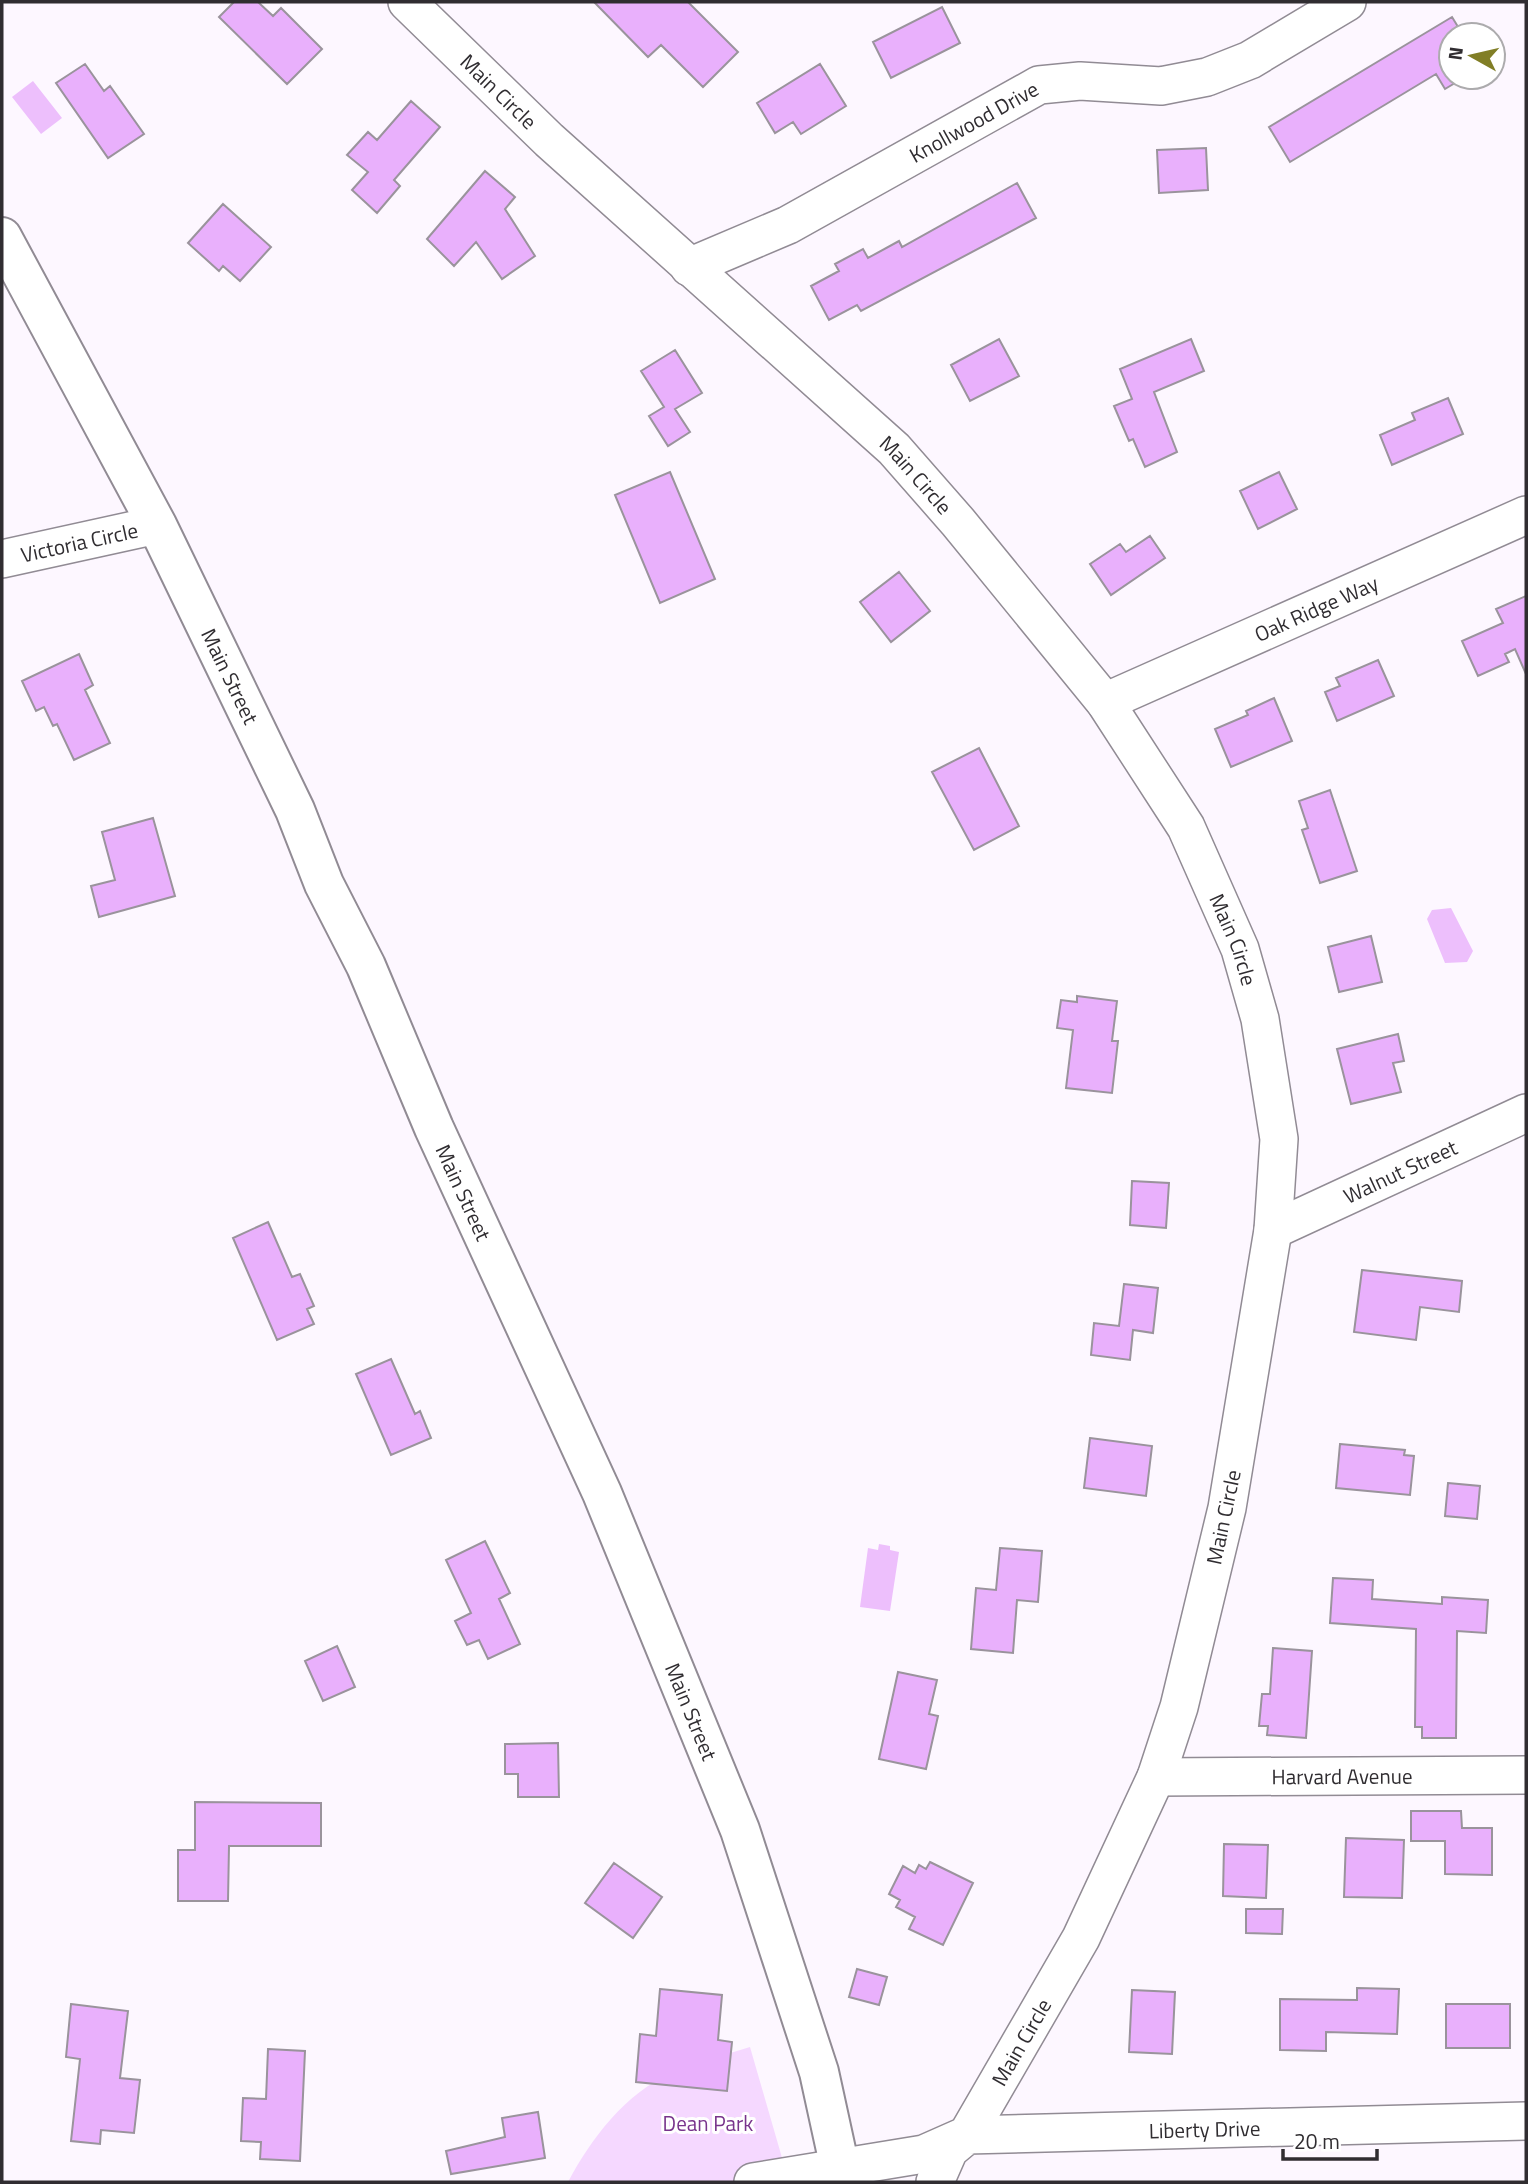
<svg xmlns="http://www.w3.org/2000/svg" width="1528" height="2184" font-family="'Titillium Web',sans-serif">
  <rect width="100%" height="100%" fill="#fdf7ff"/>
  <path fill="#f5d8ff" d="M 750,2047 L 789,2182 L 568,2182 C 591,2139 625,2093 672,2073 C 697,2062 724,2055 750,2047 Z"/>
  <path fill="#edbffc" d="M 33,81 L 62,118 L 41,134 L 12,97 Z
    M 1451,908 L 1473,951 L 1467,962 L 1445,963 L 1427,919 L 1432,910 Z
    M 879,1544 L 890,1546 L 890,1550 L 899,1552 L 890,1611 L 860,1607 L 868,1548 L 878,1550 Z"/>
  <path fill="#e9b0fc" stroke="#9a939c" stroke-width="2" d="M 234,2 L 258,2 L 273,16 L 281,8 L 322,49 L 287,84 L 219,17 Z
    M 594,2 L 688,2 L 738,52 L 703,87 L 661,45 L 648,57 Z
    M 942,7 L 960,43 L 891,78 L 873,42 Z
    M 1452,17 L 1463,35 L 1451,35 L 1451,77 L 1465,77 L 1445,89 L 1436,74 L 1290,162 L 1269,127 Z
    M 85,64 L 104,91 L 110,86 L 144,134 L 108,158 L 56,83 Z
    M 820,64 L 846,106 L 801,134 L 793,122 L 775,133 L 757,103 Z
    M 411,101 L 440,127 L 394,180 L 400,186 L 377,213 L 352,190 L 368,172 L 347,155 L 368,132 L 377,140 Z
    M 1206,148 L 1208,190 L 1159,193 L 1157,150 Z
    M 485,171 L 515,197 L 505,209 L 535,256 L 502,279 L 476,242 L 454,266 L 427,239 Z
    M 1017,183 L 1036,218 L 861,311 L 857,305 L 829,320 L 811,286 L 839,271 L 835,264 L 863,249 L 868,258 L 899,241 L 902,247 Z
    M 223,204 L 271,247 L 240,281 L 223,266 L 219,271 L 188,243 Z
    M 999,339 L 1019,376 L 970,401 L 951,365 Z
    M 1191,339 L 1204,371 L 1154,392 L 1177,452 L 1145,467 L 1133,439 L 1129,441 L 1114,406 L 1132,399 L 1120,369 Z
    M 675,350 L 702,393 L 675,409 L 690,432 L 668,446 L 649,416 L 664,407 L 641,371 Z
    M 1448,398 L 1463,434 L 1392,465 L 1380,435 L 1415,420 L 1412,413 Z
    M 670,472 L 715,579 L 660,603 L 615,495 Z
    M 1279,472 L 1297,509 L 1258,529 L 1240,491 Z
    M 1150,536 L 1165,558 L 1111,595 L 1090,564 L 1120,544 L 1126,552 Z
    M 899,572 L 930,611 L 891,642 L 860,602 Z
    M 1526,596 L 1526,674 L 1515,649 L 1505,654 L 1509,662 L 1478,676 L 1462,641 L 1503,623 L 1496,609 Z
    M 79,654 L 93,685 L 85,690 L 110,743 L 74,760 L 57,724 L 53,726 L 44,707 L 36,711 L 22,681 Z
    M 1378,660 L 1394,696 L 1337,721 L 1325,692 L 1340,686 L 1336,678 Z
    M 1274,698 L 1292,741 L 1231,767 L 1215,729 L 1248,715 L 1246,711 Z
    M 979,748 L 1019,826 L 974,850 L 932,772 Z
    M 1330,790 L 1357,871 L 1320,883 L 1302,830 L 1308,828 L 1299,801 Z
    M 153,818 L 175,896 L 99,917 L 91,886 L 115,880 L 102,832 Z
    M 1371,936 L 1382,982 L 1339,992 L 1328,947 Z
    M 1077,996 L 1117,1001 L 1112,1041 L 1118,1041 L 1112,1093 L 1066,1088 L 1073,1030 L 1057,1028 L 1061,1000 L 1077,1002 Z
    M 1398,1034 L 1404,1061 L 1393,1063 L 1401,1092 L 1351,1104 L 1337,1049 Z
    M 1132,1181 L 1169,1183 L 1166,1228 L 1130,1225 Z
    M 268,1222 L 292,1277 L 300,1274 L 314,1306 L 307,1309 L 314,1324 L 277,1340 L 233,1238 Z
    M 1362,1270 L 1462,1281 L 1459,1312 L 1420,1307 L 1416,1340 L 1354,1332 Z
    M 1124,1284 L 1158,1288 L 1153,1333 L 1133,1330 L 1130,1360 L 1091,1355 L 1094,1323 L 1119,1326 Z
    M 391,1359 L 415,1414 L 420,1411 L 431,1438 L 391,1455 L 356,1374 Z
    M 1090,1438 L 1152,1446 L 1146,1496 L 1084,1488 Z
    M 1340,1444 L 1405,1450 L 1404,1455 L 1414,1456 L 1410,1495 L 1336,1488 Z
    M 1448,1483 L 1480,1486 L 1477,1519 L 1445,1516 Z
    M 485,1541 L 510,1593 L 499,1599 L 520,1644 L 488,1659 L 479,1640 L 467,1645 L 455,1621 L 471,1613 L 446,1560 Z
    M 1000,1548 L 1042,1551 L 1038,1602 L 1017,1600 L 1013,1653 L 971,1649 L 976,1588 L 996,1590 Z
    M 1333,1578 L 1373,1580 L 1372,1599 L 1442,1604 L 1442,1597 L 1488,1600 L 1486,1633 L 1457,1631 L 1456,1738 L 1422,1738 L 1422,1727 L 1415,1727 L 1416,1629 L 1330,1623 Z
    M 337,1646 L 355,1687 L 323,1701 L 305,1661 Z
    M 1273,1648 L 1312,1651 L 1306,1738 L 1267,1735 L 1268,1726 L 1259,1726 L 1262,1694 L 1270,1694 Z
    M 898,1672 L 937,1680 L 929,1714 L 938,1716 L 926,1769 L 879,1759 Z
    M 558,1743 L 559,1797 L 518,1797 L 518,1774 L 505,1774 L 505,1744 Z
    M 195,1802 L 321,1803 L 321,1846 L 229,1846 L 228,1901 L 178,1901 L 178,1850 L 195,1850 Z
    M 1411,1811 L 1461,1811 L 1462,1828 L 1492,1828 L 1492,1875 L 1445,1874 L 1445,1841 L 1411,1841 Z
    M 1346,1838 L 1404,1840 L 1402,1898 L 1344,1897 Z
    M 1224,1844 L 1268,1845 L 1266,1898 L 1223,1896 Z
    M 930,1862 L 973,1883 L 943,1945 L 909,1929 L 915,1917 L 896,1907 L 900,1900 L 889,1894 L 903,1866 L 915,1873 L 919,1865 L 926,1869 Z
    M 614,1863 L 662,1897 L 633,1938 L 585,1903 Z
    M 1246,1909 L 1283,1909 L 1282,1934 L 1246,1933 Z
    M 857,1969 L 887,1977 L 879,2005 L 849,1997 Z
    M 1357,1988 L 1399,1989 L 1397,2034 L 1326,2032 L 1326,2051 L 1280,2050 L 1280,1999 L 1357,2000 Z
    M 660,1989 L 722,1995 L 718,2040 L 732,2042 L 727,2091 L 636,2082 L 640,2034 L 656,2036 Z
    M 1132,1990 L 1175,1992 L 1172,2054 L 1129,2052 Z
    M 71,2004 L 128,2011 L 120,2078 L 140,2080 L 134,2133 L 101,2130 L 100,2144 L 71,2141 L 80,2059 L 66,2057 Z
    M 1446,2004 L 1510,2004 L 1510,2048 L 1446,2048 Z
    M 268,2049 L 305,2051 L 300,2161 L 260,2159 L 261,2142 L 241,2141 L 243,2098 L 266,2099 Z
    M 538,2112 L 545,2158 L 451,2174 L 446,2151 L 505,2137 L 502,2118 Z"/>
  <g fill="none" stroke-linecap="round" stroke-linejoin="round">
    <g stroke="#918b94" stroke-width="40">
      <g id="minor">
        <path id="s1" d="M 407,2 L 549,140 L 894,449 L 958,522 L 1105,702 L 1186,827 L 1240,949 L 1260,1019 L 1279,1139 L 1273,1230 L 1227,1508 L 1179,1707 L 1156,1777 L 1081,1938 L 967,2135 L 924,2154 L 753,2182"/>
        <path id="s2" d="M 689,267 L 788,225 L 1039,85 L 1080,81 L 1161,86 L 1207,77 L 1250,60 L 1347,2"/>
        <path id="s3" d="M 2,559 L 157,525"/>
        <path id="s4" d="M 1105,702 L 1526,515"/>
        <path id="s5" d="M 1273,1230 L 1526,1113"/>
        <path id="s6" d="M 1156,1777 L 1526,1775"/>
        <path id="s7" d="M 935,2182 L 949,2150 L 967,2135 L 1526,2121"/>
      </g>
    </g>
    <g stroke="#918b94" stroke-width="42">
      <g id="secondary">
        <path id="s8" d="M 2,237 L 157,525 L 295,810 L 324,884 L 366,966 L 434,1128 L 602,1493 L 740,1830 L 819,2072 L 843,2182"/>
      </g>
    </g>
    <use href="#minor" stroke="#fff" stroke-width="37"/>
    <use href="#secondary" stroke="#fff" stroke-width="38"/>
  </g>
  <g text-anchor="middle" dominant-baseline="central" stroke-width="6" stroke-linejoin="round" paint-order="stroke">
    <g font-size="21" fill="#302d31" stroke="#fff">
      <text stroke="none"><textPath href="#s1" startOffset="128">Main Circle</textPath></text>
      <text stroke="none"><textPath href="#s2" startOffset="320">Knollwood Drive</textPath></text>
      <text stroke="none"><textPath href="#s1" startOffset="695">Main Circle</textPath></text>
      <text stroke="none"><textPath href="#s3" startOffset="79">Victoria Circle</textPath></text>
      <text stroke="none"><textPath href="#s4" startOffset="231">Oak Ridge Way</textPath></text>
      <text stroke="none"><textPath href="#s8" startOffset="495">Main Street</textPath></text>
      <text stroke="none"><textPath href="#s1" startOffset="1262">Main Circle</textPath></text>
      <text stroke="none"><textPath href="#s5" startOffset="140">Walnut Street</textPath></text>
      <text stroke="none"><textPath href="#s8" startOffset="1062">Main Street</textPath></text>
      <text transform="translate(1223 1517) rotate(-78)">Main Circle</text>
      <text stroke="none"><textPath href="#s8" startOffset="1629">Main Street</textPath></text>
      <text stroke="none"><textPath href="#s6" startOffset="186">Harvard Avenue</textPath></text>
      <text transform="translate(1021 2042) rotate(-60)">Main Circle</text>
      <text stroke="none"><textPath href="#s7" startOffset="296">Liberty Drive</textPath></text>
    </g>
    <g font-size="21" fill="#78348c" stroke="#fff">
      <text x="708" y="2123">Dean Park</text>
    </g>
  </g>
  <rect width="1528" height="2184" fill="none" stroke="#302d31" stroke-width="7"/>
  <g transform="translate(1472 56) rotate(278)"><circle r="33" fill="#ffffff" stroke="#acabad" stroke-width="2"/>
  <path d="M0-5L12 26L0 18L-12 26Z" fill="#817e26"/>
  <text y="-10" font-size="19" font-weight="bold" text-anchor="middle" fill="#302d31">N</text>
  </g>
  <path d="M1283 2149v10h94v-10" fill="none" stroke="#302d31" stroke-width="3.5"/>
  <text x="1294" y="2149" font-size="21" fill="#302d31" stroke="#ffffff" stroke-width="5" paint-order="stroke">20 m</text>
</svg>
